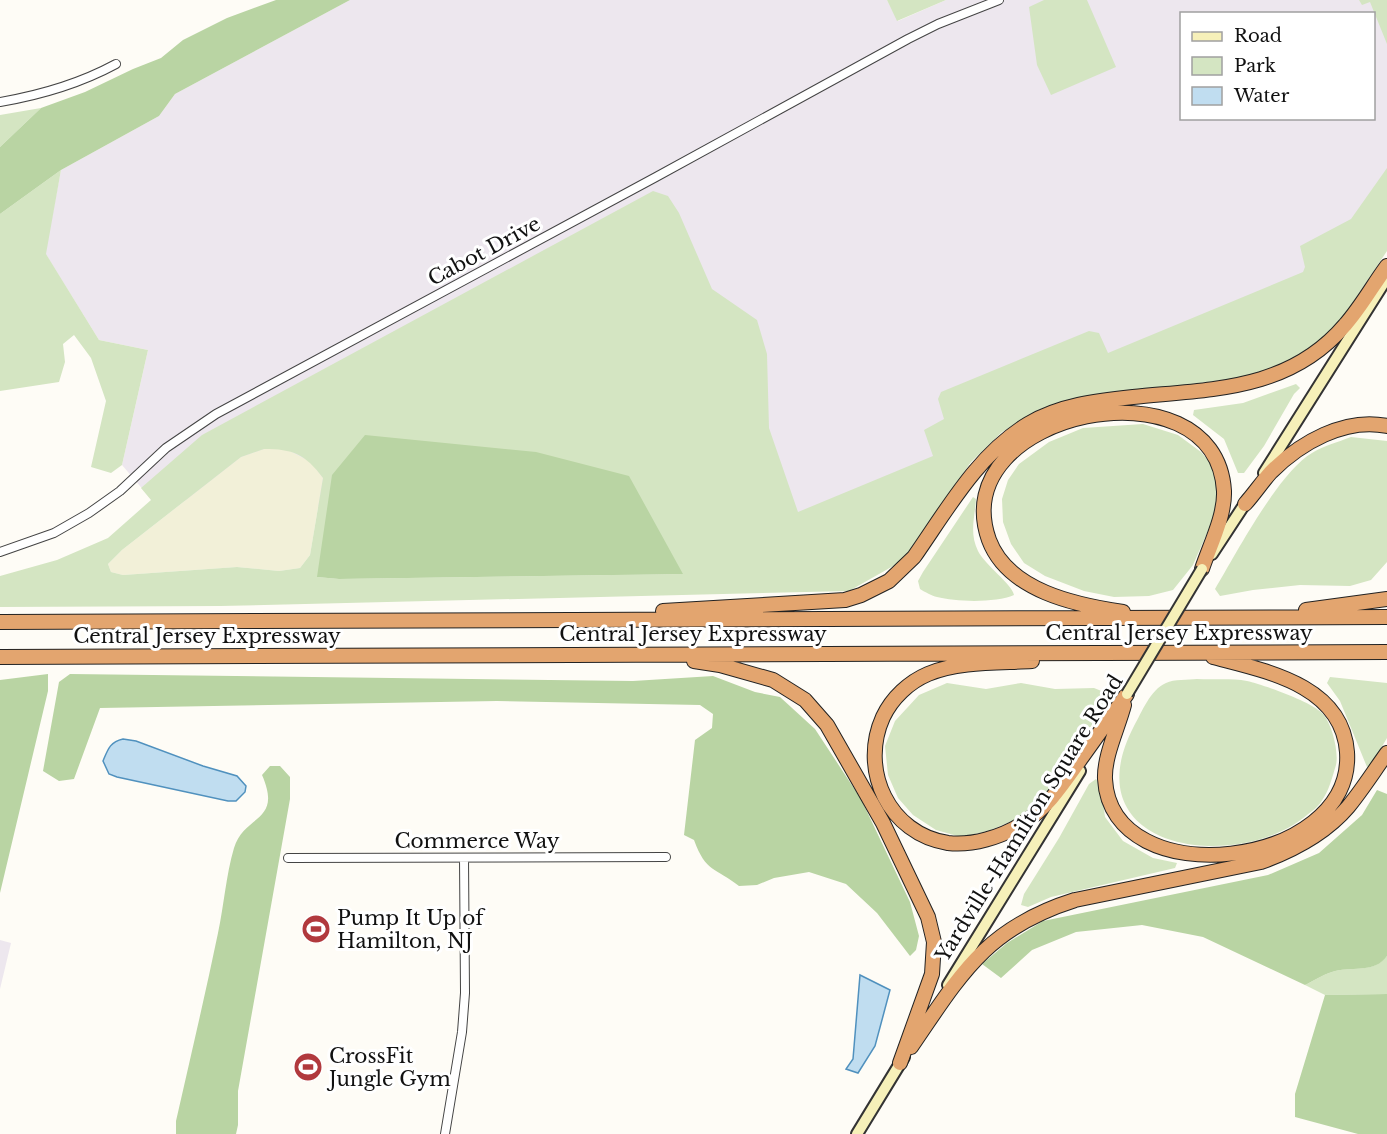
<svg xmlns="http://www.w3.org/2000/svg" width="1387" height="1134" font-family="'Libre Baskerville',serif">
  <rect width="100%" height="100%" fill="#fefcf6"/>
  <path fill="#ede7ee" fill-rule="evenodd" d="M 350,0 L 887,0 L 898,21 L 946,0 L 1387,0 L 1387,219 L 1292,326 L 1056,376 L 924,479 L 816,528 L 151,499 L 122,465 L 148,350 L 99,340 L 45,253 L 61,170 L 159,116 L 175,94 ZM 1182,14 L 1374,14 L 1374,118 L 1182,118 Z
    M 0,940 L 11,943 L 0,989 Z"/>
  <path fill="#f2f0d8" d="M 264,449 L 286,449 L 311,462 L 323,478 L 310,555 L 300,568 L 279,571 L 237,567 L 123,575 L 111,572 L 108,564 L 122,550 L 241,457 Z"/>
  <path fill="#d4e5c2" fill-rule="evenodd" d="M 887,0 L 946,0 L 897,21 Z
    M 1044,0 L 1087,0 L 1116,67 L 1051,95 L 1037,65 L 1029,7 Z
    M 1359,0 L 1387,0 L 1387,44 L 1370,2 L 1362,5 Z
    M 41,108 L 0,147 L 0,115 Z
    M 1387,168 L 1387,251 L 1341,320 L 1312,350 L 1266,371 L 1232,379 L 1072,399 L 1038,410 L 1002,432 L 971,462 L 902,561 L 849,591 L 220,606 L 0,607 L 0,576 L 57,560 L 108,538 L 151,500 L 141,488 L 202,435 L 653,191 L 668,196 L 679,213 L 712,289 L 757,320 L 767,354 L 769,428 L 798,512 L 933,456 L 924,430 L 944,419 L 938,399 L 941,392 L 1089,331 L 1099,333 L 1108,353 L 1303,272 L 1305,267 L 1300,246 L 1351,219 ZM 264,449 C 293,449 305,454 323,478 L 310,555 L 300,568 L 279,571 L 237,567 L 123,575 L 111,572 L 108,564 L 122,550 L 241,457 ZM 683,574 L 339,579 L 317,577 Z
    M 61,170 L 46,254 L 99,340 L 148,350 L 122,465 L 111,473 L 91,467 L 106,401 L 91,358 L 74,335 L 63,344 L 65,362 L 59,382 L 0,391 L 0,214 Z
    M 1296,384 L 1300,388 L 1294,394 L 1264,446 L 1244,473 L 1238,473 L 1224,439 L 1193,415 L 1194,410 L 1243,403 Z
    M 1143,424 L 1178,435 L 1201,452 L 1212,465 L 1219,487 L 1218,508 L 1193,565 L 1173,590 L 1149,596 L 1114,597 L 1084,591 L 1045,576 L 1024,563 L 1011,544 L 1003,522 L 1002,499 L 1008,480 L 1019,464 L 1049,442 L 1083,428 Z
    M 1351,437 L 1387,441 L 1387,562 L 1371,580 L 1350,586 L 1300,585 L 1253,590 L 1220,596 L 1215,589 C 1236,554 1278,473 1312,453 C 1323,446 1338,442 1351,437 Z
    M 973,497 L 976,499 C 975,517 969,533 978,551 C 985,565 1012,584 1014,595 C 996,603 956,602 937,597 C 932,596 925,592 920,589 L 918,581 L 923,572 Z
    M 1330,677 L 1387,683 L 1387,738 L 1371,765 L 1367,767 L 1340,701 L 1327,683 Z
    M 1197,679 C 1213,680 1232,678 1247,681 C 1264,685 1310,701 1322,713 C 1332,723 1339,752 1336,765 C 1332,778 1329,791 1321,802 C 1318,807 1312,811 1307,815 C 1237,874 1069,851 1134,726 C 1142,712 1150,690 1166,683 C 1174,679 1188,680 1197,679 Z
    M 947,683 L 986,689 L 1021,683 L 1055,689 L 1094,688 L 1104,692 L 1104,702 L 1093,723 L 1043,799 L 1019,818 L 988,831 L 961,837 L 936,830 L 913,815 L 898,798 L 888,775 L 885,746 L 895,721 L 919,695 Z
    M 1096,779 L 1101,787 L 1105,817 L 1123,841 L 1153,858 L 1177,863 L 1175,868 L 1051,897 L 1028,907 L 1021,905 L 1024,894 L 1059,838 L 1089,784 Z
    M 1387,956 L 1387,994 L 1325,995 L 1305,985 C 1313,981 1322,975 1332,972 C 1349,966 1374,974 1387,956 Z"/>
  <path fill="#b9d4a3" d="M 276,0 L 350,0 L 175,94 L 159,116 L 61,170 L 0,214 L 0,147 L 41,108 L 85,92 L 133,69 L 161,58 L 183,40 L 227,18 Z
    M 365,435 L 536,452 L 629,476 L 683,574 L 339,579 L 317,577 L 332,475 Z
    M 48,674 L 48,691 L 0,893 L 0,680 Z
    M 70,674 L 633,681 L 713,676 L 755,692 L 780,697 L 815,729 L 861,799 L 910,902 L 919,936 L 916,950 L 910,956 L 877,913 L 846,884 L 809,872 L 774,878 L 757,885 L 739,886 C 715,867 706,873 694,840 L 684,835 L 695,740 L 712,728 L 713,714 L 700,705 L 497,701 L 100,708 L 74,779 L 59,781 L 43,771 L 59,682 Z
    M 270,766 L 280,766 L 290,777 L 290,799 L 238,1091 L 238,1125 L 236,1134 L 176,1134 L 176,1121 C 190,1059 205,996 218,933 C 224,905 226,875 234,848 C 244,814 283,823 262,775 Z
    M 1377,790 L 1387,794 L 1387,956 C 1375,974 1349,966 1332,972 C 1322,975 1313,981 1305,985 L 1203,937 L 1142,925 L 1076,932 L 1032,950 L 1001,978 L 982,964 L 1007,943 L 1043,921 L 1268,875 L 1319,853 L 1362,815 Z
    M 1387,994 L 1387,1134 L 1358,1134 L 1295,1117 L 1295,1094 L 1325,995 Z"/>
  <path fill="#c0ddf0" stroke="#5091be" stroke-width="1.5" d="M 123,739 L 136,741 L 203,766 L 237,776 L 246,786 L 245,792 L 236,801 L 228,801 L 117,777 L 109,774 L 103,761 C 108,749 110,742 123,739 Z
    M 860,975 L 890,990 L 875,1046 L 858,1073 L 846,1069 L 853,1059 Z"/>
  <g fill="none" stroke-linecap="round" stroke-linejoin="round">
    <g stroke="#444" stroke-width="10">
      <path id="street" d="M 0,102 C 41,95 79,84 116,64
        M 0,552 L 54,533 L 89,513 L 120,491 L 166,448 L 216,414 L 656,177 L 908,39 L 938,24 L 999,0
        M 288,858 L 666,857
        M 445,1134 L 462,1032 L 465,993 L 464,858"/>
    </g>
    <g stroke="#333" stroke-width="14">
      <path id="secondary" d="M 1264,473 L 1387,278
        M 1212,554 L 1248,499
        M 948,985 L 1080,771
        M 857,1134 L 904,1057"/>
    </g>
    <g stroke="#222" stroke-width="16">
      <path id="highway" d="M 1245,504 C 1254,494 1262,482 1271,472 C 1300,443 1345,417 1387,426
        M 1306,610 L 1387,599
        M 663,611 L 845,600 L 861,595 L 889,581 L 914,557 C 947,510 977,455 1028,424 C 1060,405 1096,401 1133,397 C 1211,389 1289,391 1345,325 C 1361,307 1373,285 1387,266
        M 1123,612 C 1076,605 1008,591 989,540 C 943,411 1216,356 1224,491 C 1225,516 1210,545 1202,569
        M 0,622 L 1387,617
        M 0,657 L 1387,652
        M 694,661 L 720,665 L 773,680 L 805,700 L 827,725 L 883,823 L 928,917 L 934,942 L 932,974 L 900,1063
        M 1032,661 C 1000,663 958,661 928,674 C 909,682 892,698 883,717 C 859,770 889,834 948,843 C 972,846 1001,837 1022,824 C 1048,808 1064,782 1082,757 C 1097,736 1112,715 1127,694
        M 1124,705 C 1118,728 1104,756 1105,779 C 1111,897 1355,869 1347,752 C 1342,685 1266,671 1213,657
        M 911,1047 C 961,974 986,928 1075,900 L 1261,862 C 1294,850 1325,834 1348,807 C 1362,790 1374,771 1387,753"/>
    </g>
    <use href="#street" stroke="#fff" stroke-width="8"/>
    <use href="#secondary" stroke="#f6f0b9" stroke-width="10"/>
    <use href="#highway" stroke="#e3a56f" stroke-width="14"/>
    <g stroke="#333" stroke-width="14" stroke-linecap="butt">
      <path id="secondary-bridge" d="M 1127,694 L 1202,569"/>
    </g>
    <use href="#secondary-bridge" stroke="#f6f0b9" stroke-width="10"/>
  </g>
  <defs>
    <g id="stadium-disc" transform="scale(1.5)"><circle r="9.5" fill="#b1393d" stroke="#fff"/><path d="M0-5a6.5 5 0 1 0 0 10a6.5 5 0 1 0 0-10ZM-3.5-1.8h7v3.6h-7Z" fill="#fff"/></g>
  </defs>
  <g fill-rule="evenodd">
    <use href="#stadium-disc" x="316" y="929"/>
    <use href="#stadium-disc" x="308" y="1067"/>
  </g>
  <g text-anchor="middle" dominant-baseline="central" stroke-width="6" stroke-linejoin="round" paint-order="stroke">
    <g font-size="20" fill="#111" stroke="#fff">
      <text transform="translate(484 251) rotate(-28)">Cabot Drive</text>
      <text x="1179" y="633">Central Jersey Expressway</text>
      <text x="693" y="634">Central Jersey Expressway</text>
      <text x="207" y="636">Central Jersey Expressway</text>
      <text transform="translate(1029 818) rotate(-58)">Yardville-Hamilton Square Road</text>
      <text x="477" y="841">Commerce Way</text>
    </g>
    <g font-size="20" fill="#111" stroke="#fff" text-anchor="start">
      <text x="337" y="918">Pump It Up of<tspan x="337" dy="23">Hamilton, NJ</tspan></text>
      <text x="329" y="1056">CrossFit<tspan x="329" dy="23">Jungle Gym</tspan></text>
    </g>
  </g>
  <rect x="1180" y="12" width="195" height="108" fill="#ffffff" stroke="#a0a0a0" stroke-width="1.5"/>
  <rect x="1192" y="32" width="30" height="9" fill="#f6f0b9" stroke="#a0a0a0" stroke-width="1.5"/>
  <text x="1234" y="42" font-size="18" fill="#111111">Road</text>
  <rect x="1192" y="57" width="30" height="18" fill="#d4e5c2" stroke="#a0a0a0" stroke-width="1.5"/>
  <text x="1234" y="72" font-size="18" fill="#111111">Park</text>
  <rect x="1192" y="87" width="30" height="18" fill="#c0ddf0" stroke="#a0a0a0" stroke-width="1.5"/>
  <text x="1234" y="102" font-size="18" fill="#111111">Water</text>
</svg>
